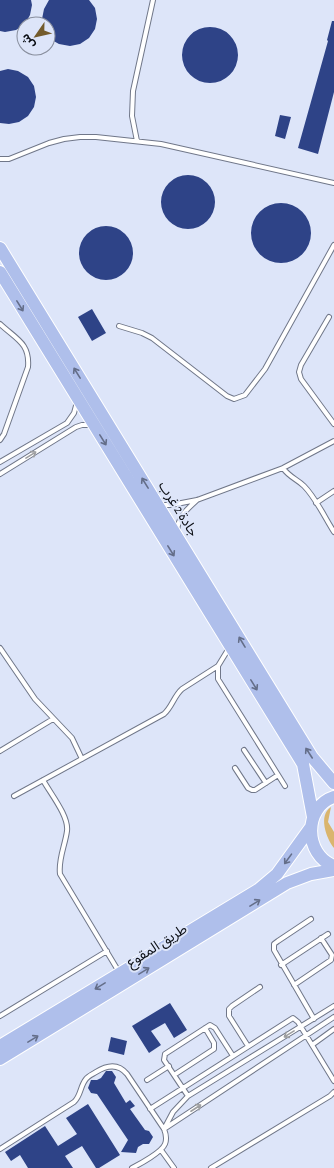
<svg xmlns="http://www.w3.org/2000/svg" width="334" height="1168" font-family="'Alegreya Sans','Noto Sans Arabic',sans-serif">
  <rect width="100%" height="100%" fill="#dde5f9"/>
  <path fill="#dab56e" d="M 331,807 L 328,822 L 334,832 L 334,848 C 326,838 318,815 331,807 Z"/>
  <path fill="#2e4387" d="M 0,0 L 31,0 L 32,5 L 30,15 L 25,24 L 16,30 L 5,32 L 0,31 Z
    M 49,0 L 89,0 L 95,8 L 97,19 L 95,29 L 89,38 L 80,44 L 70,46 L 59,44 L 50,39 L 48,35 L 48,24 L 43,24 L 42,19 L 44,9 Z
    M 332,21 L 334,21 L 334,92 L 318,154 L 298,148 L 328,41 L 327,40 Z
    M182 55a28 28 0 1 1 56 0a28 28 0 1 1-56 0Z
    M 8,69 L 18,71 L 28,77 L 34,86 L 36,97 L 34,107 L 28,116 L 19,122 L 9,124 L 0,123 L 0,71 Z
    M 280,115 L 291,117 L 285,139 L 275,136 Z
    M161 202a27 27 0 1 1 54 0a27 27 0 1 1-54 0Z
    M251 233a30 30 0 1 1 60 0a30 30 0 1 1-60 0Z
    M79 253a27 27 0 1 1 54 0a27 27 0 1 1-54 0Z
    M 92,309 L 106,333 L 92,341 L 78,317 Z
    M 170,1003 L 187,1030 L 174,1038 L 165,1023 L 151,1031 L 161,1045 L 149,1053 L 132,1026 Z
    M 111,1037 L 127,1041 L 124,1055 L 108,1051 Z
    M 106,1071 L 112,1071 L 116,1077 L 114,1083 L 126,1103 L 130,1100 L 135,1106 L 130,1109 L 145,1130 L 149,1131 L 153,1137 L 149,1144 L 143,1144 L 138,1147 L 136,1153 L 121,1152 L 128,1140 L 97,1094 L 91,1093 L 88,1088 L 91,1080 L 97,1080 L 101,1078 Z
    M 88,1104 L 120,1155 L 99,1168 L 96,1168 L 82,1146 L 65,1156 L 73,1168 L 28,1168 L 20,1155 L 11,1161 L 5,1152 L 45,1126 L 58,1146 L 77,1134 L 66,1118 Z"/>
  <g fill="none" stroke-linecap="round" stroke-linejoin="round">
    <g stroke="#707789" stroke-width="6">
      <path id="service" d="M 137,141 L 132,116 L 133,91 L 153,0
        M 0,159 L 9,159 L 49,143 L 64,139 L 80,137 L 96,137 L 161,144 L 334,183
        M 329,317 L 301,365 L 299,372 L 301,379 L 334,424
        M 0,324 C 16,339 30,343 28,367 L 4,434 L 0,440
        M 119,326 L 142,333 L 152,338 L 227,396 L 234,399 L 245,395 L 265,369 L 334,245
        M 0,462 L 67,423 L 74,413 L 77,402
        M 283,468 C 289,477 297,479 304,486 C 316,498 325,518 334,532
        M 0,474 L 76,427 L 82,425 L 92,425
        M 316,503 L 334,491
        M 159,505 L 171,505 L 197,500 L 283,468 L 334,441
        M 177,530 C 179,516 187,509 197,500
        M 0,648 L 35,699 L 72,738 L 82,759
        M 229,648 L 218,666 L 218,679 L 285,786
        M 244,750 L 266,783
        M 0,751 L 53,719
        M 235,768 L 248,788 L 252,790 L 255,790 L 278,775
        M 43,780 C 50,793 69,816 67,831 C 65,846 58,859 60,874 L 119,972
        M 14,796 L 164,714 C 172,707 174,696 182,689 L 218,666
        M 311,919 L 278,941 L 274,944 L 274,950 L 314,1019
        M 281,965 L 328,934
        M 294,985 L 331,960 L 332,955 L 321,938
        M 0,1016 L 107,951
        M 312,1045 L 334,1029
        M 248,1046 L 229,1016 L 229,1009 L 232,1006 L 260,987
        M 174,1075 L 214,1049 L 214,1043 L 205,1028
        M 147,1080 L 169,1066
        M 188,1096 L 164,1060 L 165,1054 L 210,1025 L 215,1028 L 233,1056
        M 150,1109 L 293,1018 L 298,1022 L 334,1081
        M 164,1129 L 173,1112 L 188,1096 L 334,1006
        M 164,1129 L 334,1017
        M 0,1149 L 74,1102 C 81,1096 80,1086 86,1079 C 88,1076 93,1074 96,1072 C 107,1065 118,1063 127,1074 L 164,1129 C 166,1134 167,1139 165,1144 C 162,1152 140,1164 132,1168
        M 161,1150 L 174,1168
        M 211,1168 L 330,1096 L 334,1092"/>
    </g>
    <g stroke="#fff" stroke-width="14">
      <path id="primary" d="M 0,248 L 312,757 L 334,783
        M 0,272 L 303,764 L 313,817
        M 334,797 C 303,807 304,855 334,866
        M 0,1046 L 258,890 L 277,874 L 311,827
        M 0,1059 L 287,883 L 311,874 L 334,870"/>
    </g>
    <use href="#service" stroke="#fff" stroke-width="4"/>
    <use href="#primary" stroke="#afbfeb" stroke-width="12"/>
  </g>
  <defs><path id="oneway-shaft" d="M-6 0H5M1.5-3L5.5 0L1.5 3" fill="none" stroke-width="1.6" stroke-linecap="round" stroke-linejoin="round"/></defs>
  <g stroke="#646e89">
    <use href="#oneway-shaft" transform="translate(20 306) rotate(58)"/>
    <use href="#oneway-shaft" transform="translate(77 373) rotate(-122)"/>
    <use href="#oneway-shaft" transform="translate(103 440) rotate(58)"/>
    <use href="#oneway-shaft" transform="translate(145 483) rotate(-122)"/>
    <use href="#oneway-shaft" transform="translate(171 551) rotate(58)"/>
    <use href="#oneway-shaft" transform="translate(242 642) rotate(-121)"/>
    <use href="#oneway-shaft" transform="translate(254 685) rotate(58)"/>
    <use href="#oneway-shaft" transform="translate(309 753) rotate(-123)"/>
    <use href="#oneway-shaft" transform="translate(288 859) rotate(126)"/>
    <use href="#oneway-shaft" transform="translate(255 903) rotate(-32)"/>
    <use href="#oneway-shaft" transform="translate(144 971) rotate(-31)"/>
    <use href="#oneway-shaft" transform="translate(100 986) rotate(149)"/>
    <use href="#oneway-shaft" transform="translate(33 1039) rotate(-31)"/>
  </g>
  <g stroke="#9d9ea0">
    <use href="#oneway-shaft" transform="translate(31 455) rotate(-32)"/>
    <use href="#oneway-shaft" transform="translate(289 1034) rotate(148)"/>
    <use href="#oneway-shaft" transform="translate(196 1108) rotate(-33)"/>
  </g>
  <g text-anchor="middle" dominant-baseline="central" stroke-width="4" stroke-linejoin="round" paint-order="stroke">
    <g font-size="14" fill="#090c12" stroke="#dde5f9">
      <text transform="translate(178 509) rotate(58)">جادة 2 غرب</text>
      <text transform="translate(157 946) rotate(-32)">طريق المقوع</text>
    </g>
  </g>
  <g transform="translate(36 36) rotate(236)"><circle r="19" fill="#dde5f9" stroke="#888e9d"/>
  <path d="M0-3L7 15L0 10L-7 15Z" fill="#735b2c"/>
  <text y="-6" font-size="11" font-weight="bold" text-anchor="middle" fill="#090c12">ش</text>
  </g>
</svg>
